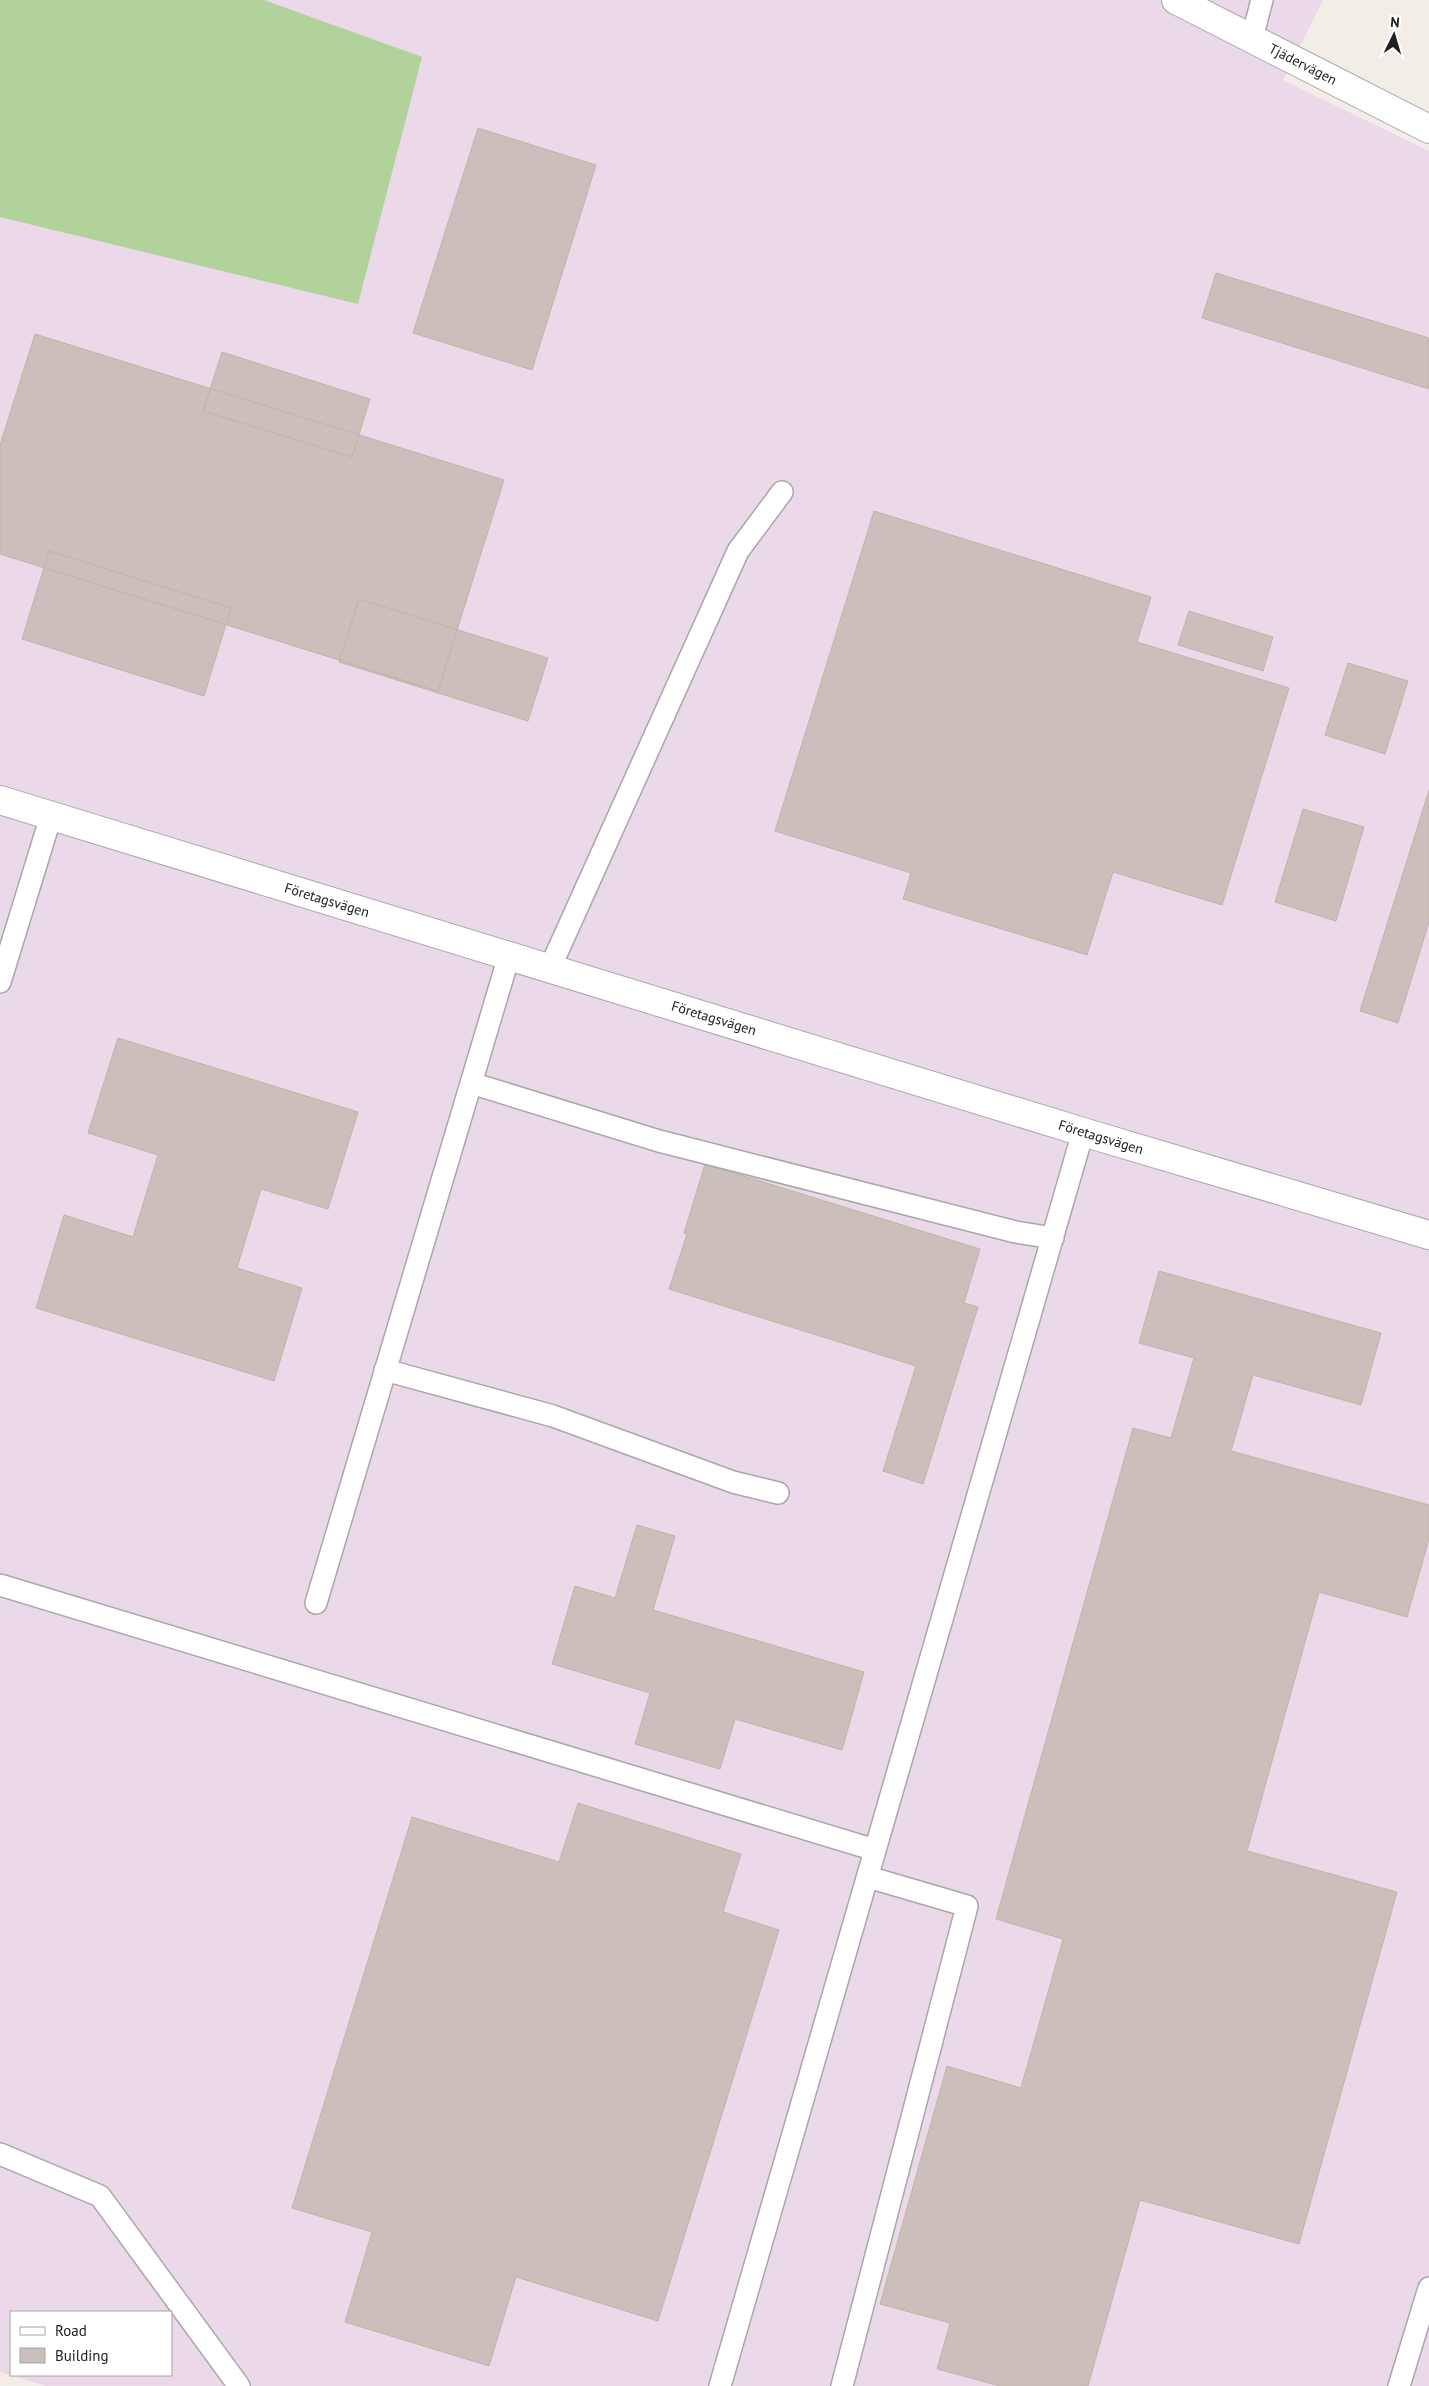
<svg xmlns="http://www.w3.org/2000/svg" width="1429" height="2386" font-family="'PT Sans',sans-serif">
  <rect width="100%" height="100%" fill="#f2ede7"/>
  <path fill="#ebd9ea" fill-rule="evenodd" d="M 0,0 L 1323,0 L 1283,80 L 1429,151 L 1429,2386 L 46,2386 L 0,2372 ZM 11,2312 L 171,2312 L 171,2375 L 11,2375 Z"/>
  <path fill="#b1d29b" d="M 0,0 L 264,0 L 422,57 L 358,304 L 0,217 Z"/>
  <path fill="#cabfba" stroke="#c4b2a9" d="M 478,128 L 596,165 L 532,370 L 413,333 Z
    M 1216,273 L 1429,338 L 1429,389 L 1202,318 Z
    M 35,334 L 504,480 L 438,691 L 0,554 L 0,445 Z
    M 222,352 L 370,399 L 352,457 L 203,411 Z
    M 874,511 L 1151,597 L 1137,642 L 1289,688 L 1222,905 L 1113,872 L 1087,955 L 903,899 L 911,873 L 775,831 Z
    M 49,551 L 231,608 L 204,696 L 22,639 Z
    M 359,599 L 548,658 L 528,721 L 339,662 Z
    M 1189,611 L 1273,637 L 1263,671 L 1178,645 Z
    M 1348,663 L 1408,681 L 1385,754 L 1325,735 Z
    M 1429,790 L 1429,922 L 1398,1023 L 1360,1011 Z
    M 1303,809 L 1364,827 L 1336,921 L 1275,902 Z
    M 118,1038 L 358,1112 L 328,1209 L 261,1189 L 237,1268 L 302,1288 L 274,1381 L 36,1308 L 64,1215 L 133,1237 L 158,1155 L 88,1133 Z
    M 705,1164 L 980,1249 L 964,1303 L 978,1307 L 923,1484 L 883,1471 L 916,1366 L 669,1289 L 687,1234 L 684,1233 Z
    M 1159,1271 L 1381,1333 L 1361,1405 L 1253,1375 L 1231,1451 L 1429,1505 L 1429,1539 L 1407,1617 L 1319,1592 L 1247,1851 L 1397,1892 L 1299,2244 L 1140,2200 L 1088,2386 L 1000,2386 L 937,2369 L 950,2323 L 880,2304 L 947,2066 L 1021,2088 L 1063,1939 L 996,1919 L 1133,1428 L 1171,1438 L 1194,1358 L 1139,1343 Z
    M 637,1525 L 675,1536 L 653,1610 L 864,1672 L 842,1750 L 735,1719 L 720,1769 L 635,1744 L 650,1693 L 552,1664 L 575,1586 L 615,1598 Z
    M 578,1803 L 741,1854 L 723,1912 L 779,1930 L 658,2321 L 516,2277 L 489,2366 L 345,2322 L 372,2232 L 292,2208 L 412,1817 L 559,1862 Z"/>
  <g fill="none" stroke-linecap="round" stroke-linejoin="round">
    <g stroke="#a8a8a8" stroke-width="24">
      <path id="service" d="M 1252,38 L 1262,0
        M 550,968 L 738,551 L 782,492
        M 0,982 L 51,816
        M 471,1083 L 659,1141 L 1016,1232 L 1053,1238
        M 385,1370 L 553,1416 L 733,1482 L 778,1493
        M 0,1585 L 875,1850
        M 316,1603 L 509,956
        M 0,2154 L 100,2196 L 239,2386
        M 720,2386 L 1083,1132
        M 842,2386 L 967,1906 L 868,1877
        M 1399,2386 L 1429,2288"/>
    </g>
    <g stroke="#a8a8a8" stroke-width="30">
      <path id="minor" d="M 1176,0 L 1429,129
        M 0,800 L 1083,1132 L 1429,1235"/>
    </g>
    <use href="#service" stroke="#fff" stroke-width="21"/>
    <use href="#minor" stroke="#fff" stroke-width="28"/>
  </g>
  <g text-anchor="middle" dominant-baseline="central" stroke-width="4.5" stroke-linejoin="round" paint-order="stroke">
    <g font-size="14" fill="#212121" stroke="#fff">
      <text transform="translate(1303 64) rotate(27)">Tjädervägen</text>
      <text transform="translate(327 900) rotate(17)">Företagsvägen</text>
      <text transform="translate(714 1018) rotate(17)">Företagsvägen</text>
      <text transform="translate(1101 1137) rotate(17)">Företagsvägen</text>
    </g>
  </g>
  <rect x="10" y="2311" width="162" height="65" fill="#ffffff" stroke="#a6a6a6"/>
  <rect x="20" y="2327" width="25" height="8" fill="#ffffff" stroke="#a6a6a6"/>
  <text x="55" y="2336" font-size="15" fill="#212121">Road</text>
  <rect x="20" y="2348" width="25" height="15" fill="#cabfba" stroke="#a6a6a6"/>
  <text x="55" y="2361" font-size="15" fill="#212121">Building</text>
  <g transform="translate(1394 35) rotate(5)" stroke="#ffffff" stroke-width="4" paint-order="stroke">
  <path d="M0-4L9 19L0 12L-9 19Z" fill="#212121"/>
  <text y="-8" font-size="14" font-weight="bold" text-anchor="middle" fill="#212121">N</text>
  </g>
</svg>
